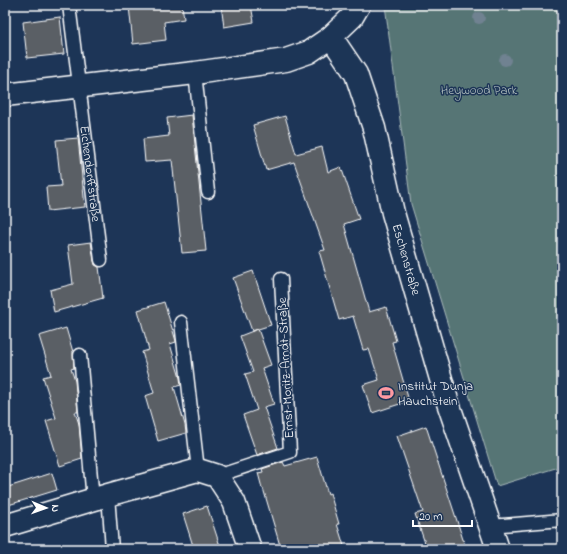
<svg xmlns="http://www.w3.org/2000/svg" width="567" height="554" font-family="'Indie Flower',sans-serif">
  <rect width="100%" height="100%" fill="#1d3557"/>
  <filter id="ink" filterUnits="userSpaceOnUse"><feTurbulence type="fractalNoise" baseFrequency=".025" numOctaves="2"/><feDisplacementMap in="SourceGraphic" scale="8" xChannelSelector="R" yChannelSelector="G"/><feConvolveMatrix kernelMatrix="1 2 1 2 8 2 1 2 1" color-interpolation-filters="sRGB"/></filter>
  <g filter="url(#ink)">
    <path fill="#567574" stroke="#aababa" d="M 385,5 L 562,5 L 562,466 L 497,486 L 411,204 Z"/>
    <path fill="#5a5f65" stroke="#fff" d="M 139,5 L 182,5 L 184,19 L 164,22 L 166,40 L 133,44 L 129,6 Z
      M 221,5 L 251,5 L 254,22 L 224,27 Z
      M 60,17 L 64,54 L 27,58 L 23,22 Z
      M 192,115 L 206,251 L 182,253 L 172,160 L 145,162 L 143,139 L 169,136 L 167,118 Z
      M 285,116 L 296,154 L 322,147 L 328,172 L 341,167 L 359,219 L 344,224 L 369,312 L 386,307 L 396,341 L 392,342 L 409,401 L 372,413 L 363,385 L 379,380 L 369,349 L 363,350 L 353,316 L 339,320 L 319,251 L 325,250 L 294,162 L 266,170 L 253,125 Z
      M 78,138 L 85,207 L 48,211 L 46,187 L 61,186 L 56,140 Z
      M 91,242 L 94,261 L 95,265 L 99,267 L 103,298 L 54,312 L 50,290 L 73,284 L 68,245 Z
      M 253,271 L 271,325 L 252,331 L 233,278 Z
      M 164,302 L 176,341 L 176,342 L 170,344 L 180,378 L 181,385 L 174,387 L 185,425 L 186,433 L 158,441 L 145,396 L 154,393 L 142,352 L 149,350 L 138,310 Z
      M 66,328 L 73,352 L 74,368 L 71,369 L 75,381 L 78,412 L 75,412 L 79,424 L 82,459 L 60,466 L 46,421 L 56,418 L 43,377 L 51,375 L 39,336 Z
      M 258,329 L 271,365 L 262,368 L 274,404 L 264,407 L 278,448 L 257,455 L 243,415 L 257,410 L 245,374 L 253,372 L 240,336 Z
      M 426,426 L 458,524 L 466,549 L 427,549 L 415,514 L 423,512 L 397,436 Z
      M 317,457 L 328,494 L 330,493 L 339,524 L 337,524 L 345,549 L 281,549 L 263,488 L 262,488 L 258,473 L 263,472 L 262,469 L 283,462 L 285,466 Z
      M 52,473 L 57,490 L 5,506 L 5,488 Z
      M 207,506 L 221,549 L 194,549 L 183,514 Z"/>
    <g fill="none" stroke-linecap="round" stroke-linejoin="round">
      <g stroke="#fff" stroke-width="15">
        <g id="service">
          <path id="s1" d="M 69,5 L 101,260"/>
          <path d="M 195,73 L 208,192"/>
          <path d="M 181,322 L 198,470"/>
          <path d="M 80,355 L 93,500"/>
          <path d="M 217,476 L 290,452 L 281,279"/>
          <path d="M 108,495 L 112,549"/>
          <path d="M 490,526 L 562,520"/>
        </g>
      </g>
      <g stroke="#fff" stroke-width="25">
        <g id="minor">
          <path id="s2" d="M 331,37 L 356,74 L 374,128 L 393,213 L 447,400 L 498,549"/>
          <path d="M 5,95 L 195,73 L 286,60 L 309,52 L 331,37 L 352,17 L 359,5"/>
          <path d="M 5,526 L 108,495 L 198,470 L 217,476 L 234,502 L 250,549"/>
        </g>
      </g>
      <use href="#service" stroke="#1d3557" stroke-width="12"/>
      <use href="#minor" stroke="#1d3557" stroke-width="22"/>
    </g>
    <g fill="#708291">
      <circle cx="479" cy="18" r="6"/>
      <circle cx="505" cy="60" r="6"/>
    </g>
  </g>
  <defs>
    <g id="stadium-bare" transform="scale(1.2)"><path d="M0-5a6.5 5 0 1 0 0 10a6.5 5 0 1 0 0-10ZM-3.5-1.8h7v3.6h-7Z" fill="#ff9aa2" stroke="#1d3557" stroke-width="2.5" paint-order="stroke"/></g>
  </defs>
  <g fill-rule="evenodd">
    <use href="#stadium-bare" x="386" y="393"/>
  </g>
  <g text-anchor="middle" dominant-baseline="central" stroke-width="3" stroke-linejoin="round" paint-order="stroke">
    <g font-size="13" fill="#b3c1c0" stroke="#1d3557">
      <text x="479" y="90">Heywood Park</text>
    </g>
    <g font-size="13" fill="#fff" stroke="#1d3557">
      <text stroke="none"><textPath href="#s1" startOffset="170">Eichendorffstraße</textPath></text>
      <text stroke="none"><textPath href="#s2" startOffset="237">Eschenstraße</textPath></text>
      <text transform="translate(286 368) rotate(-93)">Ernst-Moritz-Arndt-Straße</text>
    </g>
    <g font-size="13" fill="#fff" stroke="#1d3557" text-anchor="start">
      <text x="398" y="386">Institut Dunja<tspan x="398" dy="15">Hauchstein</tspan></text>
    </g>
  </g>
  <rect width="567" height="554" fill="none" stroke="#1d3557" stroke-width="20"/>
  <rect x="10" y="10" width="547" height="534" fill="none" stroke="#fff" stroke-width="1.5" filter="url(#ink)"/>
  <g transform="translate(46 508) rotate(92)" stroke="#1d3557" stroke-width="3" paint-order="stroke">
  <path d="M0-3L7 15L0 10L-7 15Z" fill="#ffffff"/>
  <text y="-6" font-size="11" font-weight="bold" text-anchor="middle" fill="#ffffff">N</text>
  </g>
  <path d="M413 520v6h59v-6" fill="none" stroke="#ffffff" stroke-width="2"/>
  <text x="419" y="520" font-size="12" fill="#ffffff" stroke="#1d3557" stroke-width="3" paint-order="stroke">20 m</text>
</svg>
